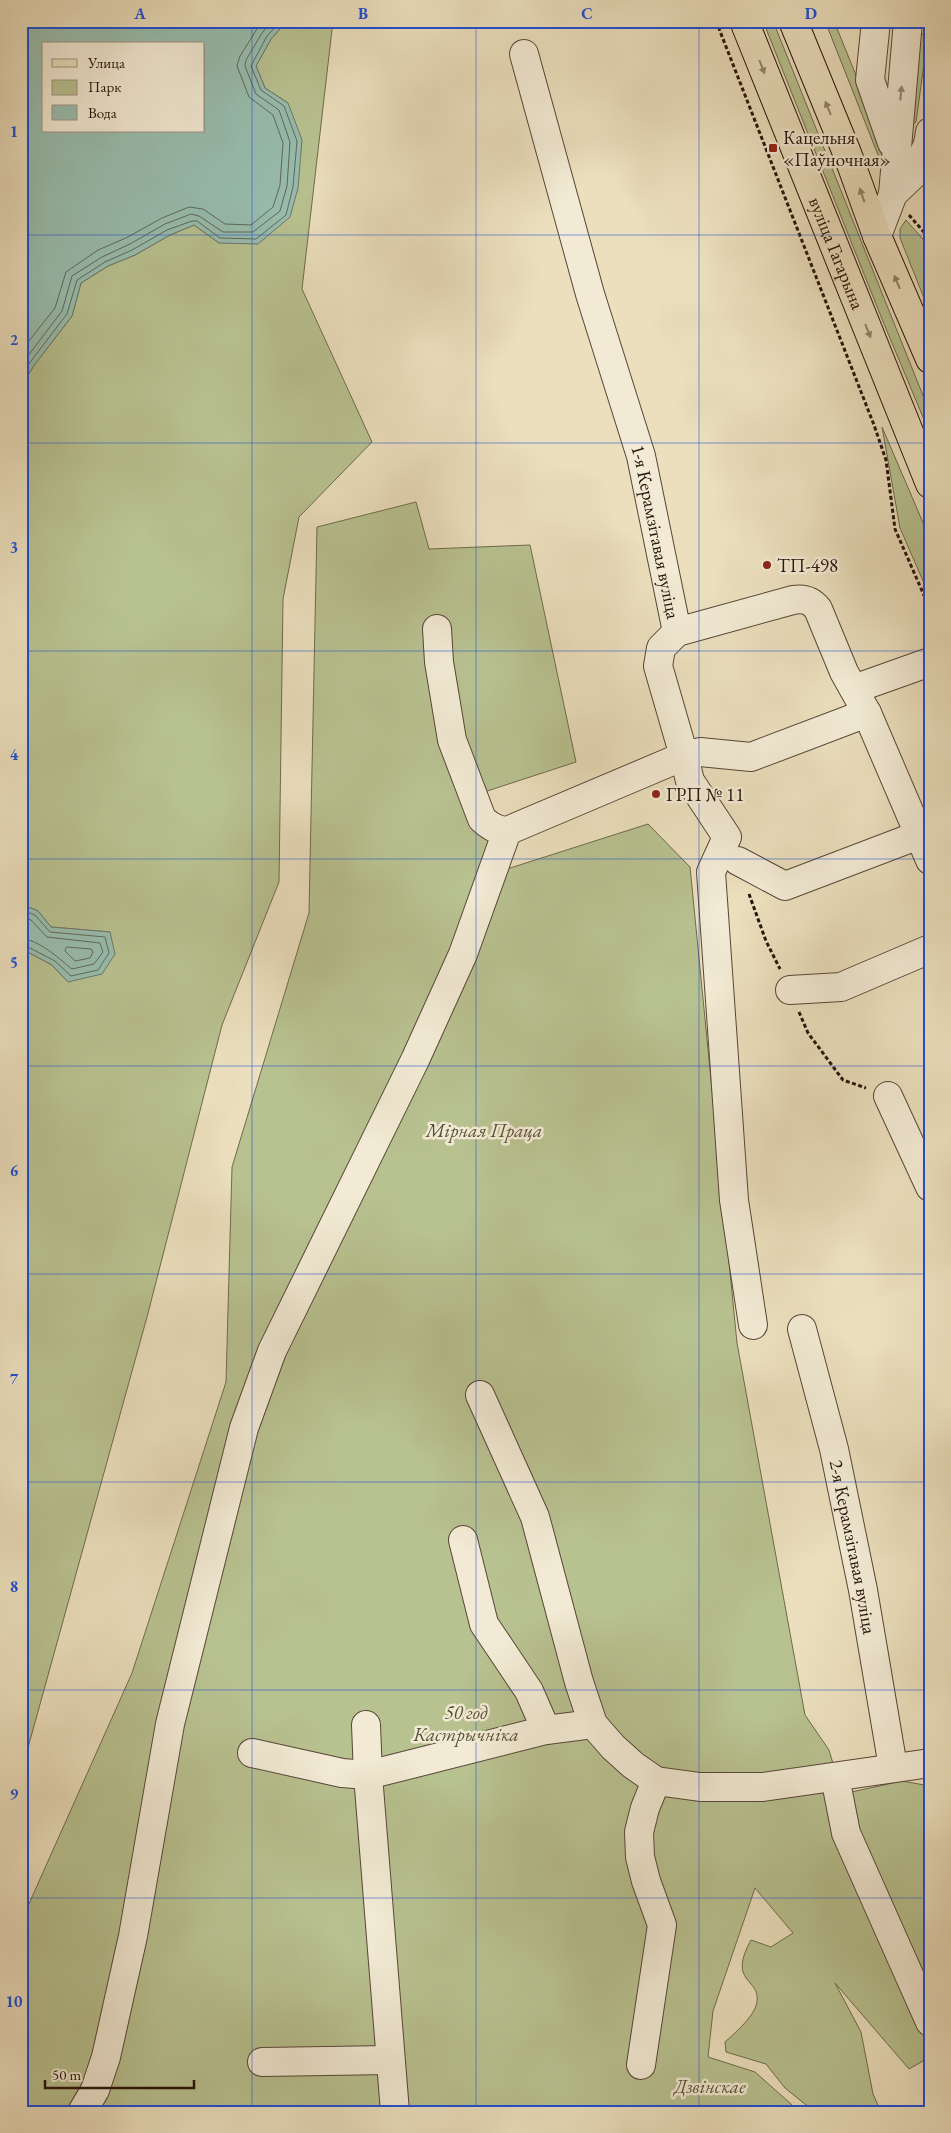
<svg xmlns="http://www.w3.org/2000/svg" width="951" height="2133" font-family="'EB Garamond',serif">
  <rect width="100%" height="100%" fill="#ebdfbd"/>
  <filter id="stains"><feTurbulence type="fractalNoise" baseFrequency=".004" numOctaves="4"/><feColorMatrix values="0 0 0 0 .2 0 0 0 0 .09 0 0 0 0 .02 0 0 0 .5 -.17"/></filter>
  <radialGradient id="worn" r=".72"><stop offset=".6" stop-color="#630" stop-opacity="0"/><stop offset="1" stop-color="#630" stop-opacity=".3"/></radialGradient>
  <path fill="#b8c190" stroke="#6f6a4c" d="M 287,21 L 333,21 L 302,289 L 372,442 L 299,517 L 283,599 L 279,882 L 222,1025 L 147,1317 L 21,1773 L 21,951 L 24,950 L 52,965 L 68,982 L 110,932 L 51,927 L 38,911 L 21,904 L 21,386 L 35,364 L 72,316 L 81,283 L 108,266 L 135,255 L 170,235 L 194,225 L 219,243 L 288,103 L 265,88 L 256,66 L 271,39 Z
    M 763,21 L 773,21 L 930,413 L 930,434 L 882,319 Z
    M 825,21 L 834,21 L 887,152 L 884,170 Z
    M 920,34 L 924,34 L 927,42 L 916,122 L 911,127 Z
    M 906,220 L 930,247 L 930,313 L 900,238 L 900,229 Z
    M 882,427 L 930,539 L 930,597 L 900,528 Z
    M 416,502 L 429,549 L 530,545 L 576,762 L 478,794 L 507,869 L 648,824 L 690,867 L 737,1343 L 805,1715 L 829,1750 L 842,1794 L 902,1781 L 930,1786 L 930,2057 L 909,2069 L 835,1983 L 861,2032 L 873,2094 L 881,2112 L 812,2112 L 811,2109 L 785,2088 L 766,2064 L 726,2052 L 725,2042 C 735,2033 756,2015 757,2001 C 760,1978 727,1983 751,1940 L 771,1947 L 793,1933 L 755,1888 L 713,2011 L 708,2057 L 755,2072 L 800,2112 L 21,2112 L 21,1928 L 28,1906 L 132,1673 L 226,1382 L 232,1167 L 309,913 L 317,527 Z"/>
  <path fill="#98bdae" stroke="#6a796c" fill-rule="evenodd" d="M 21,21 L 287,21 L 271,39 L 256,66 L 265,88 L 288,103 L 302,140 L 298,188 L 290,217 L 258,244 L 219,243 L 194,225 L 170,235 L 135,255 L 108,266 L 81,283 L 72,316 L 35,364 L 21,386 ZM 44,44 L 204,44 L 204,131 L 44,131 Z
    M 21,904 L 38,911 L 51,927 L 110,932 L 115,954 L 102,974 L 68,982 L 52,965 L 24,950 L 21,951 Z"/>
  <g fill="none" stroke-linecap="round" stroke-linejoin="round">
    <path stroke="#5f685c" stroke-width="1" d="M 21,351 L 55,308 L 66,272 L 98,250 L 126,238 L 162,218 L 189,207 L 203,209 L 225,224 L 251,225 L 273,207 L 280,185 L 283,143 L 273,115 L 249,97 L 237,66 L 240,56 L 262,21
      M 21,365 L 62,311 L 72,276 L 102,257 L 130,244 L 165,224 L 191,214 L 199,216 L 223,232 L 253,232 L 280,211 L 287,186 L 290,142 L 279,110 L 256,94 L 245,66 L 246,60 L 262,33 L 272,21
      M 21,376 L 31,361 L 67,314 L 77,280 L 105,262 L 132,250 L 167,230 L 192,221 L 197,221 L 220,238 L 256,239 L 286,215 L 293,187 L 297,141 L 284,106 L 261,90 L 251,66 L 267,36 L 281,21
      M 21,910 L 35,915 L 50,932 L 105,937 L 109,953 L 98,970 L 71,976 L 55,961 L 26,946 L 21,946
      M 21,916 L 31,920 L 47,937 L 100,943 L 103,952 L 94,964 L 72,969 C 59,959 39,939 21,939
      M 67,947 L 91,949 L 93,952 L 90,958 L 75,961 L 65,951 Z"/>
    <g stroke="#574636" stroke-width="30">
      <g id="minor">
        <path d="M 876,21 L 870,80 L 892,143"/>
        <path id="s1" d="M 524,54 L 590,294 L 641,456 L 677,632"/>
        <path d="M 893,194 L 908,21"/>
        <path d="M 877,236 L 893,194 L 915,173 L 928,144 L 930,132"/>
        <path d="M 437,629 L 439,662 L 452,740 L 482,819 C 490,826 496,830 507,831 L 684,756 L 700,752 L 751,757 L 867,713"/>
        <path d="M 677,632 L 661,648 L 658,666 L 684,756 L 690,781 L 727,837 L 711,872 L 734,1200 L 753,1325"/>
        <path d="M 677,632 L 793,600 C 804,598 811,600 818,609 L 844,672 L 867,713 L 930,860"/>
        <path d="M 854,689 L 930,662"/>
        <path d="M 738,861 L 785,886 L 919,835"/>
        <path d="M 790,990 L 841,987 L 930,949"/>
        <path d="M 888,1096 L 930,1187"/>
        <path id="s2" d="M 802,1329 L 834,1449 L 863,1590 L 893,1767"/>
        <path d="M 480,1395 L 535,1517 L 579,1682 L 593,1724 L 613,1747 L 633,1765 L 656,1781 L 700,1787 L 763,1787 L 930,1763"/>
        <path d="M 463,1540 L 484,1624 L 529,1691 L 546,1730 L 593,1724"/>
        <path d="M 252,1753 L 342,1773 L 368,1775 L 366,1725"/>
        <path d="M 835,1777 L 846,1833 L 930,2022"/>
        <path d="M 262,2062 L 390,2060"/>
        <path d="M 641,2065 L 662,1925 L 646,1881 L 640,1857 L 639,1832 L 645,1808 L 656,1781"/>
        <path d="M 82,2112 L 95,2090 L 106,2057 L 133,1936 L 170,1724 L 244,1428 L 272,1351 L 415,1060 L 463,954 L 507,831"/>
        <path d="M 395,2112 L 368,1775 L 546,1730"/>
      </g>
    </g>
    <g stroke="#261309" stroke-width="30">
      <g id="major">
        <path id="s3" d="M 744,21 L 930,484"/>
        <path d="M 793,21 L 847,153 L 877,236 L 930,359"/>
      </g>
    </g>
    <path stroke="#261309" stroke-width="3" stroke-dasharray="4 2.5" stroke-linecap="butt" d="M 716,21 L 874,425 L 886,460 L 895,529 L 930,609
      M 909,215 L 930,239
      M 749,894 L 766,941 L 780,969
      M 799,1012 L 808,1033 L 843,1080 L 866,1088"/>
    <use href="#minor" stroke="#f2ead4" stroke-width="28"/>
    <use href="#major" stroke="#ebdfbd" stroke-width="28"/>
  </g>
  <defs><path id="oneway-solid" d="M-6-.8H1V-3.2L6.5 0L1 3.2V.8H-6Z" transform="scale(1.25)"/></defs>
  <g fill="#92836c">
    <use href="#oneway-solid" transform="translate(762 67) rotate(69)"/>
    <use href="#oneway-solid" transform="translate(828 108) rotate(-112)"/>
    <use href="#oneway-solid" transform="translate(862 195) rotate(-110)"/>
    <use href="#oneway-solid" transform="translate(897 282) rotate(-113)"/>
    <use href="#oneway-solid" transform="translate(868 331) rotate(68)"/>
  </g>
  <use fill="#968979" href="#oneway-solid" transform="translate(901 93) rotate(-84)"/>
  <path fill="none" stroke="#1d4ed8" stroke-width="1" stroke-opacity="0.55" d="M 252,21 L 252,2112M 476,21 L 476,2112M 699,21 L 699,2112M 21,235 L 930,235M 21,443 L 930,443M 21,651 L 930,651M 21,859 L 930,859M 21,1066 L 930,1066M 21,1274 L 930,1274M 21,1482 L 930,1482M 21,1690 L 930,1690M 21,1898 L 930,1898"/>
  <g fill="#8f2418" stroke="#f2ead4" stroke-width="2">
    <rect x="768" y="143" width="10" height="10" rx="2.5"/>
    <circle cx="767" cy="565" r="5"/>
    <circle cx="656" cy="794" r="5"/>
  </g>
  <g text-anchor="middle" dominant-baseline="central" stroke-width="5" stroke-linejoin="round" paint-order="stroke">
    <g font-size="19" fill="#261309" stroke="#f2ead4" text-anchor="start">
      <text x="783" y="137">Кацельня<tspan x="783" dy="22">«Паўночная»</tspan></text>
      <text x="777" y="565">ТП-498</text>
      <text x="666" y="794">ГРП № 11</text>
    </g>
    <g font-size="19" fill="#261309" stroke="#f2ead4">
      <text stroke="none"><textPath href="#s3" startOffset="250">вуліца Гагарына</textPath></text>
      <text stroke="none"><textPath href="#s1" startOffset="496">1-я Керамзітавая вуліца</textPath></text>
      <text stroke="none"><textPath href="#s2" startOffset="224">2-я Керамзітавая вуліца</textPath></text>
    </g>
    <g font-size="19" font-style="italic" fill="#595038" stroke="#f2ead4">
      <text x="484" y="1130">Мірная Праца</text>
      <text x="466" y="1712">50 год<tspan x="466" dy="22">Кастрычніка</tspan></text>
      <text x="710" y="2086">Дзвінскае</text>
    </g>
  </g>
  <rect width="951" height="2133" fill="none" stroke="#ebdfbd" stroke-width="55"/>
  <rect x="42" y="42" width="162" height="90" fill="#f2ead4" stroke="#a09483"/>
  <rect x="52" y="59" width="25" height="8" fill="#ebdfbd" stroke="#a09483"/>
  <text x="88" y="68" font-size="15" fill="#261309">Улица</text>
  <rect x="52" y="80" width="25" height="15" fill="#b8c190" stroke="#a09483"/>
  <text x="88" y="92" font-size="15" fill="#261309">Парк</text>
  <rect x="52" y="105" width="25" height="15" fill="#98bdae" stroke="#a09483"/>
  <text x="88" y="118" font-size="15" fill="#261309">Вода</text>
  <path d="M45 2080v8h149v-8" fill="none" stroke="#261309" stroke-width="2.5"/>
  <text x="52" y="2080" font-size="15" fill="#261309" stroke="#f2ead4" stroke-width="4" paint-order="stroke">50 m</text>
  <rect x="28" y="28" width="896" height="2078" fill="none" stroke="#1d4ed8" stroke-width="2"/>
  <g font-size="16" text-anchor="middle" font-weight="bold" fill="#1d4ed8">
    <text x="140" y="19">A</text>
    <text x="363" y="19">B</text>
    <text x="587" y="19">C</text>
    <text x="811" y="19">D</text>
    <text x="14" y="137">1</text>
    <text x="14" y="345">2</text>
    <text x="14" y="553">3</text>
    <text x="14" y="760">4</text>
    <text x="14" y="968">5</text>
    <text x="14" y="1176">6</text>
    <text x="14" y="1384">7</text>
    <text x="14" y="1592">8</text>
    <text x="14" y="1799">9</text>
    <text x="14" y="2007">10</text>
  </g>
  <rect width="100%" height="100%" filter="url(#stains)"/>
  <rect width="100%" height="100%" fill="url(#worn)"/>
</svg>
